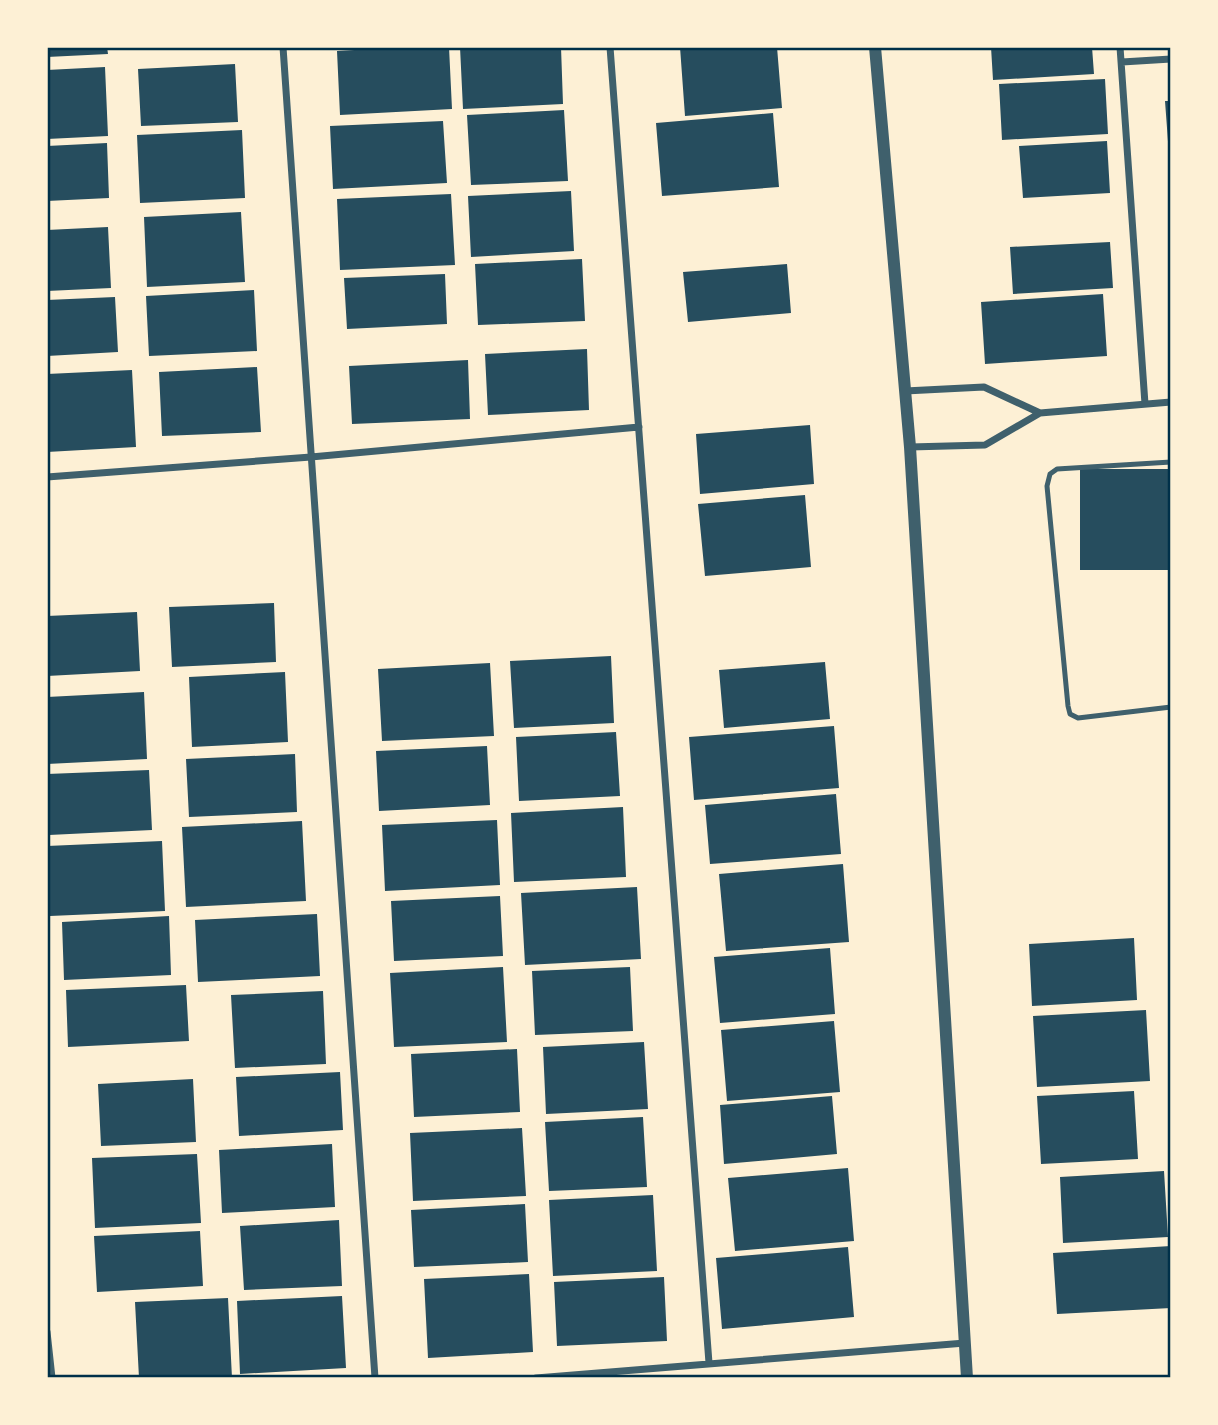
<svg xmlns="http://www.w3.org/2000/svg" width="1218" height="1425" font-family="'Source Sans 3',sans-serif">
  <rect width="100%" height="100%" fill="#fdf0d5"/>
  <path fill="#264d5e" d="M 47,47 L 107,47 L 108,54 L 47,57 Z
    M 406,47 L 449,47 L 452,109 L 340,115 L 337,51 Z
    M 460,47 L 561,47 L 563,104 L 463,109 Z
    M 680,47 L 777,47 L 782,108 L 685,116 Z
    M 991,47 L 1092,47 L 1094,74 L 993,80 Z
    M 235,64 L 238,122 L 141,126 L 138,69 Z
    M 105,67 L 108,136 L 47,139 L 47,70 Z
    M 1105,79 L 1108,134 L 1002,140 L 999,84 Z
    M 1165,101 L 1171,101 L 1171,155 L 1169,155 Z
    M 564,110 L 568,181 L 471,185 L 467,115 Z
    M 773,113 L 779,187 L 662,196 L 656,123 Z
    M 443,121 L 447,183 L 333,189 L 330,126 Z
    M 242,130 L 245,198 L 140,203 L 137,135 Z
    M 1107,141 L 1110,193 L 1023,198 L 1019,146 Z
    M 107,143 L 109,198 L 47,201 L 47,146 Z
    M 571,191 L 574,251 L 471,257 L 468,196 Z
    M 451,194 L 455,265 L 340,270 L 337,199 Z
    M 241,212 L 245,282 L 147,287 L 144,217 Z
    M 108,227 L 111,288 L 47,291 L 47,230 Z
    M 1110,242 L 1113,288 L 1013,294 L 1010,247 Z
    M 582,259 L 585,321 L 478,325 L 475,264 Z
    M 787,264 L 791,313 L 688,322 L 683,272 Z
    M 445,274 L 447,324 L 347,329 L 344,278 Z
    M 254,290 L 257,351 L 149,356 L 146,296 Z
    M 1103,294 L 1107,356 L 985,364 L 981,302 Z
    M 115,297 L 118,352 L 47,356 L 47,300 Z
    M 587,349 L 589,410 L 488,415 L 485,354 Z
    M 468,360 L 470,419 L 352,424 L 349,366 Z
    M 257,367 L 261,432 L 162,436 L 159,372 Z
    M 132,370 L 136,447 L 47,452 L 47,374 Z
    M 810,425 L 814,484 L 700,494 L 696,434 Z
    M 1080,469 L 1171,469 L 1171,570 L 1080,570 Z
    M 805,495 L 811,567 L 705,576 L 698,504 Z
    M 274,603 L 276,662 L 172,667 L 169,607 Z
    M 137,612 L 140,671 L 47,676 L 47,616 Z
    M 611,656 L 614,723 L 514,728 L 510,661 Z
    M 825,662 L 830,719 L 724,728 L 719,670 Z
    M 490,663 L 494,736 L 382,741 L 378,669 Z
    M 285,672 L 288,742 L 192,747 L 189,677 Z
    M 144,692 L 147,759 L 47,764 L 47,697 Z
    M 834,726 L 839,788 L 694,800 L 689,737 Z
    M 616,732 L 620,796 L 519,801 L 516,737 Z
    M 487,746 L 490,805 L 379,811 L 376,751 Z
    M 295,754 L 297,812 L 189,817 L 186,759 Z
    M 149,770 L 152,830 L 49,835 L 47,774 Z
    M 836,794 L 841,854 L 710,864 L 705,805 Z
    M 623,807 L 626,877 L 514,882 L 511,813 Z
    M 497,820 L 500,885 L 385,891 L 382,825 Z
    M 302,821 L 306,901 L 186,907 L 182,827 Z
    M 162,841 L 165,911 L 50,916 L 47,846 Z
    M 843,864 L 849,942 L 726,951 L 719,874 Z
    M 637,887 L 641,959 L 525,965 L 521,893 Z
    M 500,896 L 503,956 L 394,961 L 391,901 Z
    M 317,914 L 320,976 L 198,982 L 195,920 Z
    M 169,916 L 171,975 L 64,980 L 62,922 Z
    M 1134,938 L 1137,1000 L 1032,1006 L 1029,944 Z
    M 830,948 L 835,1014 L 720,1023 L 714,957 Z
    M 503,967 L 507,1042 L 394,1047 L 390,973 Z
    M 630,967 L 633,1031 L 535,1035 L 532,971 Z
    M 186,985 L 189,1041 L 68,1047 L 66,990 Z
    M 323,991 L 326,1064 L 235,1068 L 231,995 Z
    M 1146,1010 L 1150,1081 L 1037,1087 L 1033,1016 Z
    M 834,1021 L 840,1092 L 727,1101 L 721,1030 Z
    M 644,1042 L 648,1109 L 546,1114 L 543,1047 Z
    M 517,1049 L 520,1112 L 414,1117 L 411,1054 Z
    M 340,1072 L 343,1130 L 239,1136 L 236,1077 Z
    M 193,1079 L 196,1142 L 101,1146 L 98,1084 Z
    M 1134,1091 L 1138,1159 L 1041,1164 L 1037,1096 Z
    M 832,1096 L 837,1154 L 724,1164 L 720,1105 Z
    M 643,1117 L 647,1187 L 549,1191 L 545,1122 Z
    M 522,1128 L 526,1196 L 413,1201 L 410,1133 Z
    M 332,1144 L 335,1207 L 222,1213 L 219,1150 Z
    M 197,1154 L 201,1223 L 95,1228 L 92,1158 Z
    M 848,1168 L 854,1241 L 735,1251 L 728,1178 Z
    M 1164,1171 L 1168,1237 L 1063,1243 L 1060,1177 Z
    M 653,1195 L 657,1271 L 553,1276 L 549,1200 Z
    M 525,1204 L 528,1262 L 414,1267 L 411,1210 Z
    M 339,1220 L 342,1286 L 244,1290 L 240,1226 Z
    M 200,1231 L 203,1286 L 97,1292 L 94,1236 Z
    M 1171,1246 L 1171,1308 L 1057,1314 L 1053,1253 Z
    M 848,1247 L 854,1317 L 722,1329 L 716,1258 Z
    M 529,1274 L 533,1352 L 428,1358 L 424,1279 Z
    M 664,1277 L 667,1341 L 557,1346 L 554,1282 Z
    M 342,1296 L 346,1368 L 240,1374 L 237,1301 Z
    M 228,1298 L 232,1378 L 139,1378 L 135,1302 Z"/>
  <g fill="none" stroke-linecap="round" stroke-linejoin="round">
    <path stroke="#3f606c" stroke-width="5" d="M 1171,462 L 1057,469 L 1050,474 L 1047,486 L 1068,706 L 1070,714 L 1078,718 L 1171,707"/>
    <path stroke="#3f606c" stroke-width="7" d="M 283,47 L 375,1378
      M 610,47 L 709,1363
      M 1120,47 L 1145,404
      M 1122,62 L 1171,59
      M 905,391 L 984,387 L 1040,413 L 985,445 L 910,447
      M 1040,413 L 1171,402
      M 47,477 L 311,457 L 639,427
      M 47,1332 L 52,1378
      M 536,1378 L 965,1343"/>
    <path stroke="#3f606c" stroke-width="12" d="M 875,47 L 910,447 L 967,1378"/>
  </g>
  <rect width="1218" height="1425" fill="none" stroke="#fdf0d5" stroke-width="98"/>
  <rect x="49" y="49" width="1120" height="1327" fill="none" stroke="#003049" stroke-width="2.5"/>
</svg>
